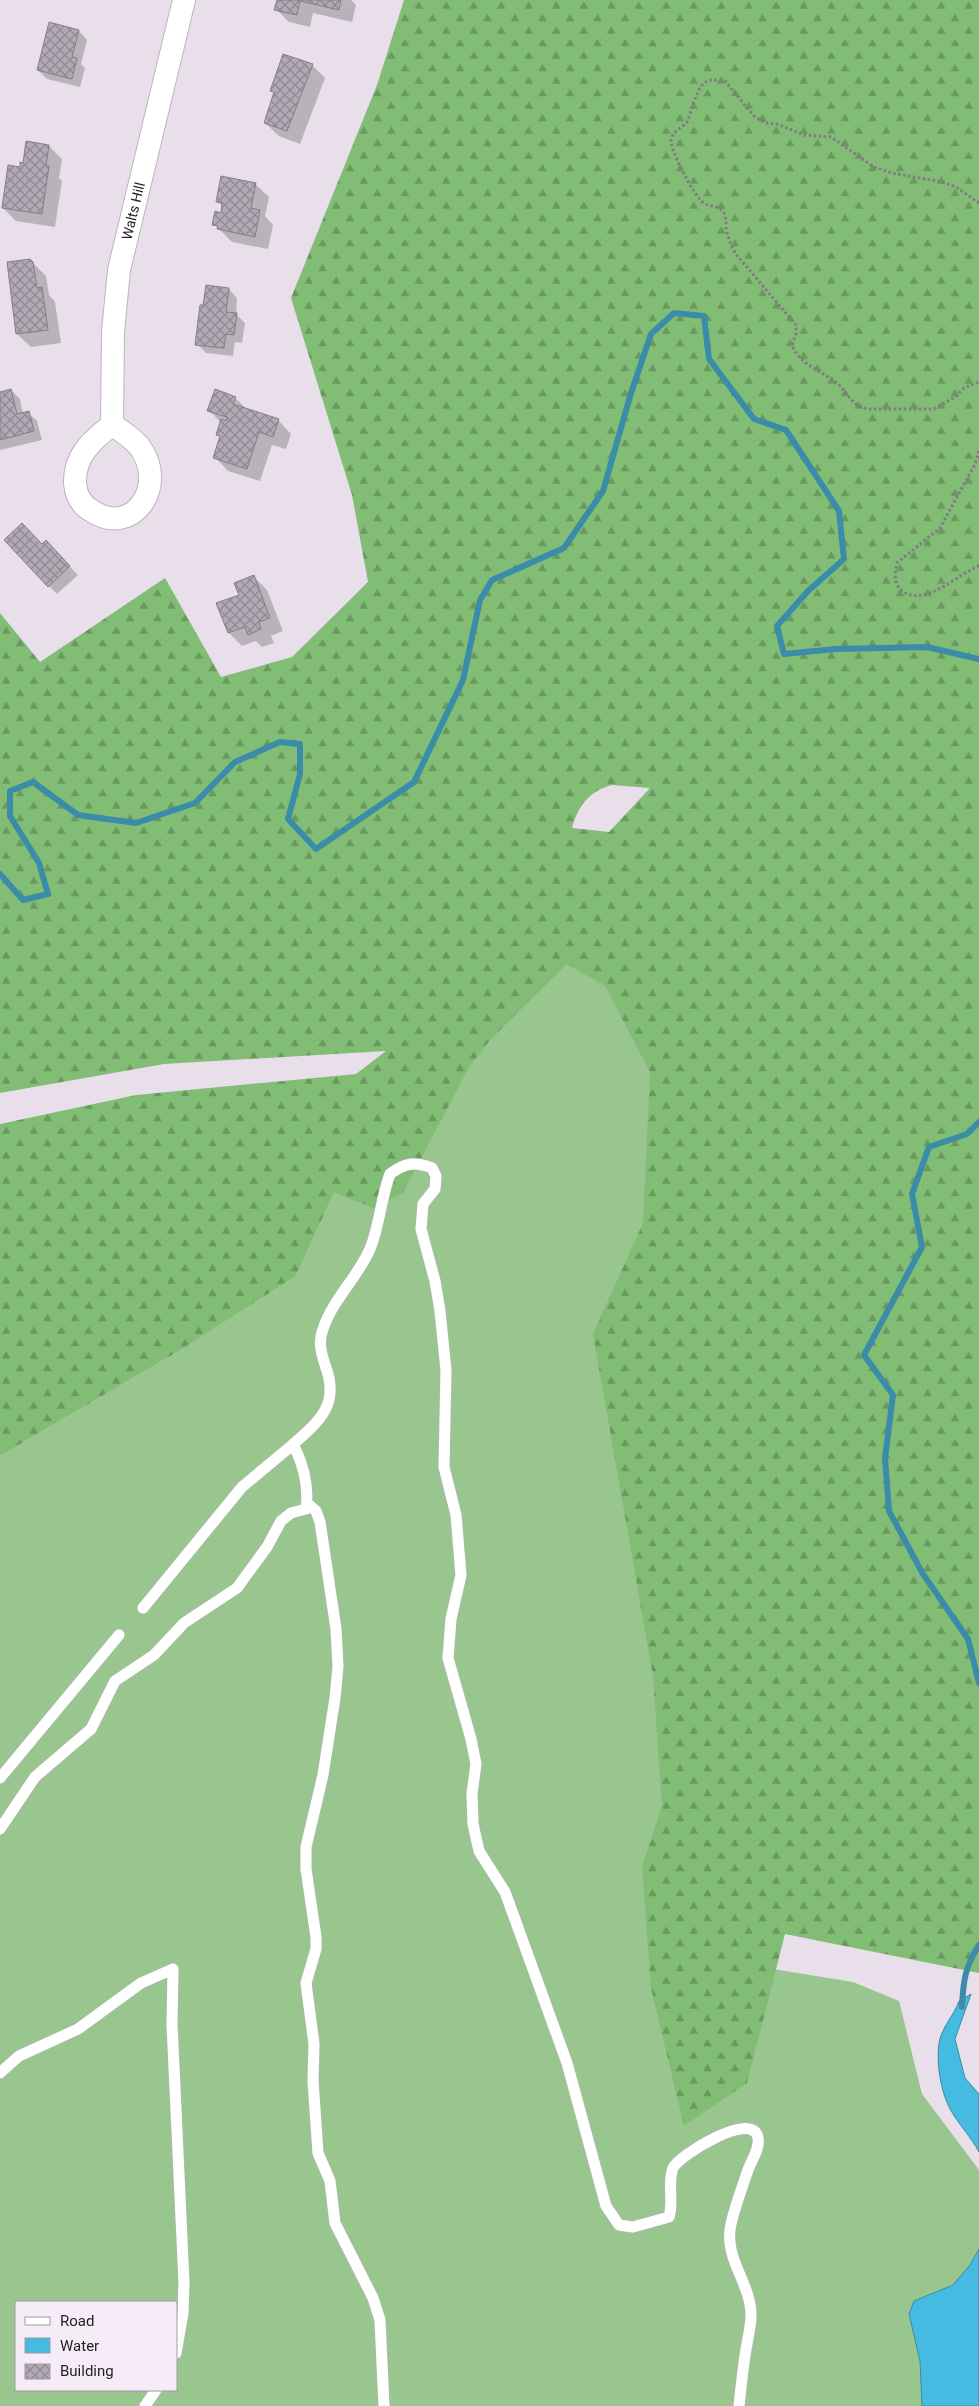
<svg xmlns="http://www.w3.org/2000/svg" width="979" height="2406" font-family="Roboto,sans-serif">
  <defs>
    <pattern id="forest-firs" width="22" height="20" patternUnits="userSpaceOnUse" patternTransform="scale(1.25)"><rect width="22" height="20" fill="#82bd75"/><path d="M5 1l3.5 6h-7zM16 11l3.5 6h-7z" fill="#6a9960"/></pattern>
    <pattern id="building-cross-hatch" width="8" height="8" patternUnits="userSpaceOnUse" patternTransform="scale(1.25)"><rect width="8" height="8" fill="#b2a9b4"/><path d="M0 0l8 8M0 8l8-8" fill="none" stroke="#908992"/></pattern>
  </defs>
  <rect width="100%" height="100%" fill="#e8dfea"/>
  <path fill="#99c58f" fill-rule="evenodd" d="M 465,936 L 634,971 L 681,1093 L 699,1957 L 853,1982 L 899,2001 L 922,2094 L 979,2170 L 979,2406 L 0,2406 L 0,1456 L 184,1348 L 296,1276 L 334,1193 L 348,1198 ZM 16,2302 L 176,2302 L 176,2390 L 16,2390 Z"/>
  <path fill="url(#forest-firs)" fill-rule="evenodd" d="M 404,0 L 979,0 L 979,1973 L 785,1934 L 747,2083 L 684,2126 L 651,1988 L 642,1867 L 662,1806 L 653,1676 L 593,1334 L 643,1223 L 650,1072 L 605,986 L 567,964 L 490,1040 L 469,1067 L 403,1193 L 374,1208 L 334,1193 L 296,1276 L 184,1348 L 0,1456 L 0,1124 L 136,1095 L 356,1074 L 386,1051 L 164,1064 L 0,1093 L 0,613 L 40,662 L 165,578 L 221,677 L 292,657 L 368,582 L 352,495 L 291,298 L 377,85 ZM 612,785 L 650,788 L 609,832 L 572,828 C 578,806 589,791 612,785 Z"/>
  <path fill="#45bbe2" stroke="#3a8ca9" d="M 971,1994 L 955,2039 L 965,2078 L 979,2094 L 979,2152 C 971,2137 961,2127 953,2114 C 941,2096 936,2064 939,2043 C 942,2026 954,2016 959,2001 Z
    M 979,2249 L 979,2406 L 922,2406 L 920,2361 L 909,2314 L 914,2301 L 953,2285 L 970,2265 Z"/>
  <path fill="#0003" d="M 278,0 L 351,0 L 356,5 L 352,22 L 313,13 L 310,27 L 289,22 L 276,9 Z
    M 79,31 L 87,40 L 81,64 L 85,68 L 80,87 L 47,79 L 38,70 Z
    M 312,65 L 325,78 L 300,144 L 279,136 L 265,123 L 275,94 L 272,90 Z
    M 49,146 L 62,159 L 59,178 L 62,181 L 55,227 L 16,221 L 3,208 L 21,168 Z
    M 255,184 L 269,197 L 265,216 L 273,225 L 268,249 L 232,242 L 214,224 L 222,214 L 223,207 L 218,201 Z
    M 30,260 L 46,276 L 49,295 L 55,302 L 61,343 L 31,347 L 17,334 Z
    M 229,289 L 237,298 L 236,314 L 245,323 L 242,343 L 235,342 L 233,356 L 206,353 L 197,344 Z
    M 11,390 L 20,399 L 23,414 L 28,413 L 37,421 L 42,440 L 0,450 L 0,393 Z
    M 235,398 L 248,410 L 278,420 L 291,434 L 286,449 L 272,445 L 260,481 L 228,471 L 215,457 L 221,438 L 217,434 L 221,423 L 209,410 Z
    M 46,542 L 78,575 L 57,594 L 49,586 L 42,545 Z
    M 253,576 L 267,590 L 283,631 L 271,636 L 274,643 L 262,647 L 256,641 L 242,646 L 229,633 L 240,595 Z"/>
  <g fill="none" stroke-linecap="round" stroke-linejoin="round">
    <path stroke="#3a8ca9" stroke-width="6" d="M 0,874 L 23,900 L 48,894 L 39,863 L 10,816 L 10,791 L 33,782 L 78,815 L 136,823 L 195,803 L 235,762 L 280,742 L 300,744 L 300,774 L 288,819 L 316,849 L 414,782 L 463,680 L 480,600 L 492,580 L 564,548 L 603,491 L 631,393 L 651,334 L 674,313 L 704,316 L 709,359 L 754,419 L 786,430 L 839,511 L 844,559 L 808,591 L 777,626 L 784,654 L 836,649 L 927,647 L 979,659
      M 979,1122 L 967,1134 L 929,1147 L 912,1194 L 922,1247 L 864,1355 L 893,1395 L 885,1458 L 889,1511 L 923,1574 L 968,1639 L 979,1683
      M 962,2007 C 963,1983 965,1966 979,1945"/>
  </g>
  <path fill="url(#building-cross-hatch)" stroke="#857d87" d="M 277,0 L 341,0 L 339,10 L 300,1 L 297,15 L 274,10 Z
    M 49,22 L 79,30 L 72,57 L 77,58 L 72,79 L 37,70 Z
    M 283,54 L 313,64 L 287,131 L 264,123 L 274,92 L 270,91 Z
    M 26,141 L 49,145 L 46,166 L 49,166 L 42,214 L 2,208 L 8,165 L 20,167 L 20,162 L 23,163 Z
    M 221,176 L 256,183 L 251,208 L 260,210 L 255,237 L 217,229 L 218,226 L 212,225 L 215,211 L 221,213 L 222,203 L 216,202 Z
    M 30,259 L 33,262 L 37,288 L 42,287 L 48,330 L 16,334 L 7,262 Z
    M 206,285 L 229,288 L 226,312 L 237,313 L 234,335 L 226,334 L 224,348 L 195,345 L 200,305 L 203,305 Z
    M 11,389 L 17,414 L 29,411 L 34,431 L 0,440 L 0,392 Z
    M 215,389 L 236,397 L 233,404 L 279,419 L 273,437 L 259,432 L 247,469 L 213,458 L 220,436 L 216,435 L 221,419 L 226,421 L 227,417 L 207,411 Z
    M 22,523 L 42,544 L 46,540 L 70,566 L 48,587 L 4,540 Z
    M 254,575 L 270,618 L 259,622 L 261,629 L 248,635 L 245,627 L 228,633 L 216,603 L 239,595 L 234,583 Z"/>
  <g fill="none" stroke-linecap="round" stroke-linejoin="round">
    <g stroke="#bdb4be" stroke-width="12">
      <path id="service" d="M 290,1447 C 318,1422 341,1406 325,1365 C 321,1352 318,1342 323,1329 C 333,1299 357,1278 369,1251 C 379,1230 381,1197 390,1174 C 404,1163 416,1161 432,1168 L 436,1176 L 435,1189 L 423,1204 L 421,1229 L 435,1281 L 440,1311 L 446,1370 L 444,1467 L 456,1515 L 461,1575 L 451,1619 L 448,1658 L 471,1739 L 476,1764 L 472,1794 L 473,1824 L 479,1851 L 505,1892 L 513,1914 L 567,2063 L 606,2206 L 619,2225 L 633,2227 L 669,2217 C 674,2201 667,2183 673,2168 C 679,2155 754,2109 758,2138 C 760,2149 752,2159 748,2170 C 742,2188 735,2206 731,2224 C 723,2258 751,2283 751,2315 C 751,2326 748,2338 746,2349 C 743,2368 741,2387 739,2406
        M 307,1503 L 316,1511 L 320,1522 L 336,1629 L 338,1666 L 335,1698 L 323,1775 L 306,1847 L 306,1869 L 316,1937 L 316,1949 L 306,1983 L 314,2044 L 313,2081 L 318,2153 L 330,2181 L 335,2223 L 373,2298 L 380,2320 L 384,2406
        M 0,1778 L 119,1635
        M 0,1829 L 35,1777 L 91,1729 L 115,1681 L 154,1655 L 184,1623 L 237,1588 L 267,1547 L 281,1521 L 291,1513 L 306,1509 C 309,1487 304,1467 295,1448 L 290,1447 L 242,1487 L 143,1608
        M 0,2073 L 19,2056 L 78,2029 L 141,1983 L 173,1969 L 172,2024 L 184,2282 L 183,2313 L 176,2353
        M 145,2406 L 156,2390"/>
    </g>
    <g stroke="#bdb4be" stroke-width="24">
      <g id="minor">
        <path id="s1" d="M 112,425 L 113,332 L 119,270 L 184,0"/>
        <path d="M 112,425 C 122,431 131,437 139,446 C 169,485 133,538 92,511 C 81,505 76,496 75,483 C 74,456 92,440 112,425 Z"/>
      </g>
    </g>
    <path stroke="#817b82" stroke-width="3" stroke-dasharray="2.5 2.5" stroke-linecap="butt" d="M 979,203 L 956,187 L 942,182 L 892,173 L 874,167 L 831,137 L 804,135 L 777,124 L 765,123 L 754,116 L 725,81 C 703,77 701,84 693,104 C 691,110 690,117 687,122 C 682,128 673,131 671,139 C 669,148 694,197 704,203 C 710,207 719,205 724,213 C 726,216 726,224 726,228 C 728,237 731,245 735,253 L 796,325 L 796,334 L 792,345 C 800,366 824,371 839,385 C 849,395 852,406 868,409 L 934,409 L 955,397 L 964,388 L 979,382
      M 979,451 L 975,464 L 940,528 L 897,563 C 895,573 893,583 902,591 C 925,608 959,573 979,566"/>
    <use href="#service" stroke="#fff" stroke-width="11"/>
    <use href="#minor" stroke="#fff" stroke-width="22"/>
  </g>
  <g text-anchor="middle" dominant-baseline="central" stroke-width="4.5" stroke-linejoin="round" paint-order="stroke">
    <g font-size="14" fill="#221f23" stroke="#f5ecf7">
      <text stroke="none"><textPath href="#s1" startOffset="216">Walts Hill</textPath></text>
    </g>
  </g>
  <rect x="15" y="2301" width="162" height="90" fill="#f5ecf7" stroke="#a19aa2"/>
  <rect x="25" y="2317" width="25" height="8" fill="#ffffff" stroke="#a19aa2"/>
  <text x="60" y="2326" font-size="15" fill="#221f23">Road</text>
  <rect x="25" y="2338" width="25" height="15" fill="#45bbe2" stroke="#a19aa2"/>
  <text x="60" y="2351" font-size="15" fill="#221f23">Water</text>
  <rect x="25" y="2364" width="25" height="15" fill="url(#building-cross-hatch)" stroke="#a19aa2"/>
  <text x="60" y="2376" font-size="15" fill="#221f23">Building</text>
</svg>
